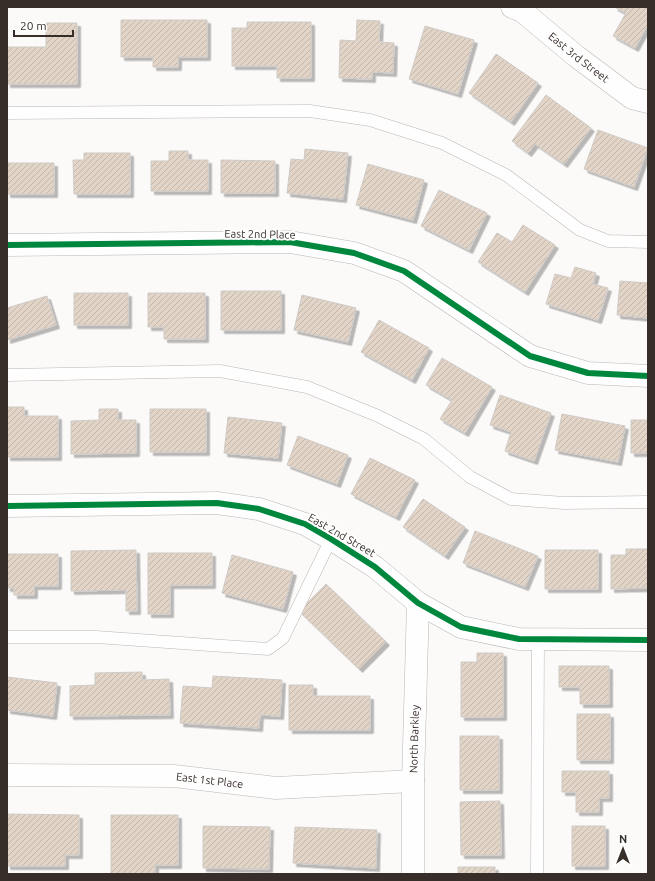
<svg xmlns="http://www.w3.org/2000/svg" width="655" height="881" font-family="Ubuntu,sans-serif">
  <defs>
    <pattern id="building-hatch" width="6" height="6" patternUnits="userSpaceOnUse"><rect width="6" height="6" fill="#e3d4c8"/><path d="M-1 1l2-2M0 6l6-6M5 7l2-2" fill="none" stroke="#c3b6ac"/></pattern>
    <filter id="shadow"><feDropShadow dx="3.5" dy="3.5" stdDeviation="0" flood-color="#0004"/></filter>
  </defs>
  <rect width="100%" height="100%" fill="#fcfaf8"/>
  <path fill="url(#building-hatch)" stroke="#cecac6" filter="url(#shadow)" d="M 614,7 L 648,7 L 648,29 L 646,28 L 635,48 L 613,36 L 626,13 Z
    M 121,20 L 207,20 L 207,57 L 178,57 L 178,67 L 153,67 L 153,57 L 121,57 Z
    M 357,20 L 380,21 L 379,42 L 394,43 L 393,73 L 372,72 L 372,79 L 339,78 L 340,40 L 356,41 Z
    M 247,22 L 311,22 L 311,78 L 277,78 L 277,66 L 232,66 L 232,28 L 247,28 Z
    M 46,23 L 77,23 L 77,84 L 7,84 L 7,47 L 46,47 Z
    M 425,26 L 474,40 L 458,94 L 409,79 Z
    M 496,54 L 538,83 L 511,122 L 469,93 Z
    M 546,95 L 591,128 L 564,164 L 535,144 L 528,153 L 512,141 Z
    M 598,130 L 648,148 L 634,187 L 584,169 Z
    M 305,149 L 348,153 L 343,199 L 287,193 L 291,159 L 304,160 Z
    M 169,151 L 188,151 L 188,160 L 208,160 L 208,191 L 151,191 L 151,161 L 169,161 Z
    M 84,153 L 130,153 L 130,194 L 74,194 L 73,160 L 84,160 Z
    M 221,160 L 275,161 L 275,193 L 221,193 Z
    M 7,163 L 54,163 L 54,194 L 7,194 Z
    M 368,164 L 424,180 L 413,220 L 356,205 Z
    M 439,190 L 487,213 L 469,250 L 421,226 Z
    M 523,225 L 555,245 L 525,292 L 478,262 L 497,233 L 512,242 Z
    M 575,267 L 596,273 L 593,284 L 608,288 L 598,320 L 546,304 L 555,274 L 571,278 Z
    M 620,281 L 648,283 L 648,318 L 617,315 Z
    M 221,291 L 281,291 L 281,330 L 221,330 Z
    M 74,293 L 128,293 L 128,325 L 74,325 Z
    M 148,293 L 205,293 L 205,339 L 164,339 L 164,327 L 148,327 Z
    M 302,295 L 356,308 L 348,342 L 294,330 Z
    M 47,296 L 56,325 L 7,340 L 7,308 Z
    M 379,320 L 429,348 L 412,380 L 361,352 Z
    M 442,358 L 492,387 L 465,433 L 440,419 L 452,400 L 426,385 Z
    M 500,395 L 551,413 L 534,461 L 505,451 L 511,432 L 490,425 Z
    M 7,407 L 24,407 L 24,416 L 58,416 L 58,457 L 7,457 Z
    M 99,409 L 118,409 L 118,420 L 136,420 L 136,453 L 71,454 L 71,421 L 99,420 Z
    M 150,409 L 206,409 L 206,452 L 150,452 Z
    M 562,414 L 625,426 L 618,462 L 555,450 Z
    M 228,417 L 282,423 L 278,458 L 224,453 Z
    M 631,420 L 648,420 L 648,453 L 631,453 Z
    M 298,436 L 348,455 L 337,484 L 287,465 Z
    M 370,458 L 415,480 L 396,517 L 351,494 Z
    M 423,499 L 465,527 L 445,556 L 403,527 Z
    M 475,531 L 538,556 L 525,587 L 463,563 Z
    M 626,549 L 648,549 L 648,588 L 611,589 L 611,555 L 626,555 Z
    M 136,550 L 137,611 L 126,611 L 126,590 L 71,591 L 71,551 Z
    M 545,550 L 598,550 L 598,589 L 545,589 Z
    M 148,553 L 212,553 L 212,585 L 170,585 L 170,614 L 148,614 Z
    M 7,554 L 58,554 L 58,586 L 34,586 L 34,595 L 14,595 L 14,588 L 7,588 Z
    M 232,555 L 293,572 L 283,609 L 222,593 Z
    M 326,584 L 386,642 L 359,669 L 299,611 Z
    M 477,653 L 503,653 L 503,717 L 461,717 L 461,662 L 477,662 Z
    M 559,666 L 609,666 L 609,704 L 580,704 L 580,687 L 559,687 Z
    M 142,672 L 142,680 L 169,679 L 170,715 L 70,716 L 70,686 L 95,685 L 95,673 Z
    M 213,676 L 282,680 L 280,716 L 260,715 L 259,728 L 180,723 L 183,686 L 212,688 Z
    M 7,677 L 57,683 L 53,716 L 7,710 Z
    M 289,685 L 313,685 L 313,696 L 370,696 L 370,730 L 289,730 Z
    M 577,714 L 610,714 L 610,760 L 577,760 Z
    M 460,736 L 499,736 L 499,790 L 460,790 Z
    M 562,771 L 609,771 L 609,798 L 599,798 L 599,812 L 576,812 L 576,792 L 562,792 Z
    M 500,801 L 501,855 L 461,855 L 460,802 Z
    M 7,814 L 79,815 L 79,855 L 65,855 L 65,866 L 7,866 Z
    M 111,815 L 178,815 L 178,865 L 155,865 L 155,874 L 111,874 Z
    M 203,826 L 270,827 L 269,869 L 203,868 Z
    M 572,826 L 605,826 L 605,866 L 572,866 Z
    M 295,827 L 377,830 L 376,868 L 293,863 Z
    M 458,867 L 495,867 L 495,874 L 458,874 Z"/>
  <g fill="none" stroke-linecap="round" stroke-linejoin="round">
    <g stroke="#bbb6b3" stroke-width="13">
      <path id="lane" d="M 7,113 L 310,111 L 370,120 L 442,143 L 506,175 L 580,230 L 608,241 L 648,242
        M 7,375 L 220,371 L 307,387 L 378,416 L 424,439 L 470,477 L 511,499 L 564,503 L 648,502
        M 7,637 L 96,637 L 268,649 L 283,638 L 331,539
        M 537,874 L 538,639"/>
    </g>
    <g stroke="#bbb6b3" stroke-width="23">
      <g id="street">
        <path id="s1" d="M 512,7 L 522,11 L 576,56 L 632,98 L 648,102"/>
        <path d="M 7,245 L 290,242 L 354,253 L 404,271 L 530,356 L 588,373 L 648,376"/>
        <path d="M 7,506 L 217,503 L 259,509 L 305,524 L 331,539 L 375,567 L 418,603 L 461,627 L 519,639 L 648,640"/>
        <path id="s2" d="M 7,775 L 174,776 L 276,788 L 413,781"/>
        <path id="s3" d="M 413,874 L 413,781 L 418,603"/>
      </g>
    </g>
    <use href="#lane" stroke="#fffefe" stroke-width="12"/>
    <use href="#street" stroke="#fffefe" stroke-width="22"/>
    <g stroke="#fff" stroke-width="8">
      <path id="cycleway" d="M 7,245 L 290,242 L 354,253 L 404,271 L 530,356 L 588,373 L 648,376
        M 7,506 L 217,503 L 259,509 L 305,524 L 331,539 L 375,567 L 418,603 L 461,627 L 519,639 L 648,640"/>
    </g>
    <use href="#cycleway" stroke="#00873e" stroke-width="6"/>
  </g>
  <g text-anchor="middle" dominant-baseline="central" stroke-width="4" stroke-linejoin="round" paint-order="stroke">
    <g font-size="11" fill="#372e29" stroke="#fff">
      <text stroke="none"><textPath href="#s1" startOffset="84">East 3rd Street</textPath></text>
      <text transform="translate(260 234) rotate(1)">East 2nd Place</text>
      <text transform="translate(342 535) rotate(30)">East 2nd Street</text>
      <text stroke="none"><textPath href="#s3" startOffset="135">North Barkley</textPath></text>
      <text stroke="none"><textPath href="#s2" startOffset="203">East 1st Place</textPath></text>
    </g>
  </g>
  <rect width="655" height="881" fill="none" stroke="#372e29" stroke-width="16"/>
  <g transform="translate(623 849)" stroke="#ffffff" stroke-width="3" paint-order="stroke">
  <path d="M0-3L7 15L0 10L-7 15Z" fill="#372e29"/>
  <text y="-6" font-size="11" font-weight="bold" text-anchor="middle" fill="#372e29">N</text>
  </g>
  <path d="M14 30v6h59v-6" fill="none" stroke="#372e29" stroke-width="2"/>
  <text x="20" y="30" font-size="12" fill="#372e29" stroke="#ffffff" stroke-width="3" paint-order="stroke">20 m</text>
</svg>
